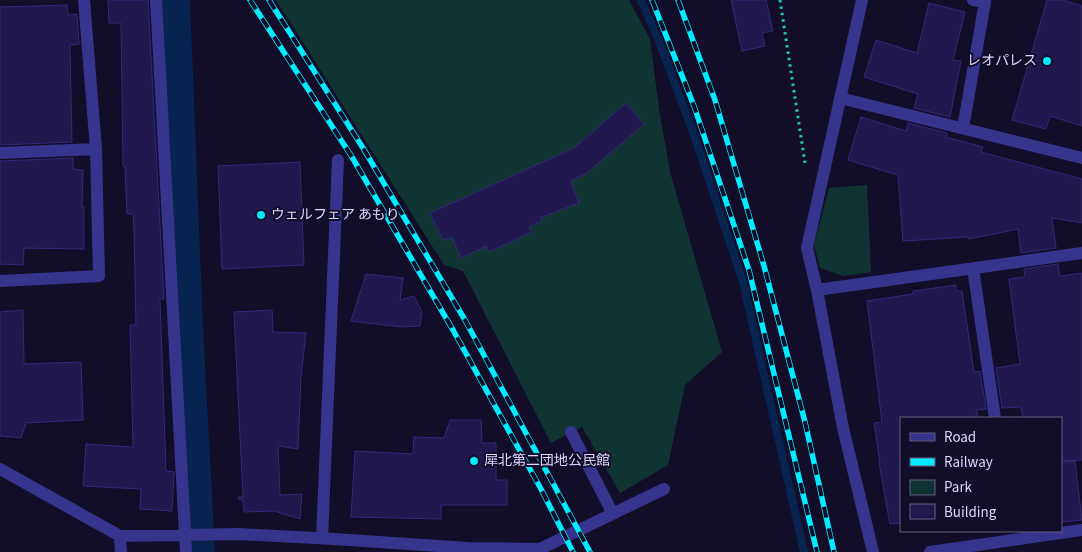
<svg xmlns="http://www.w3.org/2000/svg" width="1082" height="552" font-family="'Source Sans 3','Noto Sans JP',sans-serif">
  <rect width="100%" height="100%" fill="#120e2a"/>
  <path fill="#103432" d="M 276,0 L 629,0 L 650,39 L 659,109 L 670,172 L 722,352 L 685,385 L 668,465 L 620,493 L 582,427 L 551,443 L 463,271 L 444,265 Z
    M 867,185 L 871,272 L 843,276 L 820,268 L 814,245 L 829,188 Z"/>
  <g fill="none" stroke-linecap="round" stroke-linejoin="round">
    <path stroke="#07234f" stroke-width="8" d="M 641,0 L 660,44 L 693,132 L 743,282 L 804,552"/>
    <path stroke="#07234f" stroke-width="28" d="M 176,0 L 189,328 L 201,552"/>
  </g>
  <path fill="#21184d" stroke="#36277b" d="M 108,0 L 148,0 L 164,299 L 160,299 L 166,471 L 174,472 L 172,511 L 140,509 L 141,489 L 83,486 L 86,444 L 133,447 L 130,325 L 136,325 L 134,228 L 133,214 L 127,214 L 125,166 L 123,166 L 121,23 L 109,23 Z
    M 731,0 L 766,0 L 773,31 L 762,33 L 765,46 L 742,51 Z
    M 1047,0 L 1063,0 L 1082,6 L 1082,126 L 1050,116 L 1046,129 L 1012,120 Z
    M 929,3 L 965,12 L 953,60 L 961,61 L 950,117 L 914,108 L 918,94 L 864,77 L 876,40 L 917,53 Z
    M 67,5 L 68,15 L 77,14 L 79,44 L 70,45 L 72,142 L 0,145 L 0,7 Z
    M 626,103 L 644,124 L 587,173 L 571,181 L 579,203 L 540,218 L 542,221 L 529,227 L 532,232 L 489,252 L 486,246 L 461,258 L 452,237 L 443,240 L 430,213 L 574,148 Z
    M 861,117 L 906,131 L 908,123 L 947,133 L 946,137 L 983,147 L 981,152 L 1082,179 L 1082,223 L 1052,218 L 1056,248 L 1021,253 L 1018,229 L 969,239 L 968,237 L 903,241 L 898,175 L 848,160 Z
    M 73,158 L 73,169 L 83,170 L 82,207 L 84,207 L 84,249 L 24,248 L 23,265 L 0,264 L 0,161 Z
    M 300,162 L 304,265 L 222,269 L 218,166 Z
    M 1058,264 L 1060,276 L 1082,273 L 1082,460 L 1061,461 L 1061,418 L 1023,418 L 1021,407 L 1002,408 L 996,368 L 1020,364 L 1009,279 L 1025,277 L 1024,269 Z
    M 366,274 L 403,278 L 400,300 L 414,296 L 422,312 L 420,326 L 401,327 L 351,321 Z
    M 956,285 L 956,291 L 962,291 L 974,372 L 980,371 L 986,409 L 976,410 L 978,418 L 901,418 L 901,523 L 890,524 L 879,463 L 880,463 L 874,423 L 882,422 L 867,301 L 913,294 L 913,291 Z
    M 23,310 L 24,364 L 81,362 L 83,420 L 26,423 L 21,438 L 0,436 L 0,312 Z
    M 272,310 L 273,332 L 306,333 L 301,377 L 298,449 L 278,446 L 280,495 L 302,494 L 300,519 L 274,511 L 244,512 L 243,500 L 238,499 L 239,497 L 243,497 L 234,312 Z
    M 450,420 L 481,420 L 482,443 L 496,443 L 496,480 L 507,480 L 507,505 L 441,505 L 441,519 L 351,517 L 355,451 L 413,454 L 414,437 L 444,438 Z
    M 1075,461 L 1082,520 L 1061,522 L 1061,462 Z"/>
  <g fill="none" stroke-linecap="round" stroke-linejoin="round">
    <path stroke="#23c6b9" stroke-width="3" stroke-dasharray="2.5 4" stroke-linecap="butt" d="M 780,0 L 805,163"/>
    <path stroke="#36348d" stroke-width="12" d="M 156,0 L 186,552
      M 862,0 L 807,248 L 817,290 L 843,428 L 873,552
      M 840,98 L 1082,158
      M 963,128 L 985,2 L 973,0
      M 0,153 L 96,149
      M 973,268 L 995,418
      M 0,281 L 99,276 L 96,149 L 84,0
      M 817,290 L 1082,253
      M 571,432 L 613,514
      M 0,469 L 120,536 L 239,534 L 334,539 L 468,548 L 540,549 L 541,552
      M 120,536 L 121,552
      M 322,538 L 338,160
      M 540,549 L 664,489
      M 930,552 L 1082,530"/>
    <g stroke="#02ebff" stroke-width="5.5">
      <path id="rail" d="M 250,0 L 352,157 L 453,330 L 541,489 L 573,552
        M 269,0 L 363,148 L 465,320 L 590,552
        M 652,0 L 694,106 L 749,270 L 817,552
        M 678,0 L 715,100 L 764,266 L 805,422 L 834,552"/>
    </g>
    <use href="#rail" stroke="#120e2a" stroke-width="4" stroke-dasharray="11" stroke-linecap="butt"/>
  </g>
  <g fill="#02ebff" stroke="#120e2a" stroke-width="2">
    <circle cx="1047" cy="61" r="5"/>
    <circle cx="261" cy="215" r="5"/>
    <circle cx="474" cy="461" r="5"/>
  </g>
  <g text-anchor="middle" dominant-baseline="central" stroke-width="4" stroke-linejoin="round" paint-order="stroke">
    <g font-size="14" fill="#dad6ff" stroke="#120e2a" text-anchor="start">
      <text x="1037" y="61" text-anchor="end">レオパレス</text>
      <text x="271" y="215">ウェルフェア あもり</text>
      <text x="484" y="461">犀北第二団地公民館</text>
    </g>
  </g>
  <rect x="900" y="417" width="162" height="115" fill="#120e2a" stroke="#625e7f"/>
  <rect x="910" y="433" width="25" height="8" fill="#36348d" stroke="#625e7f"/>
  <text x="944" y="442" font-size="15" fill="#dad6ff">Road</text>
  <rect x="910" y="458" width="25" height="8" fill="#02ebff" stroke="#625e7f"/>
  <text x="944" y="467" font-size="15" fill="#dad6ff">Railway</text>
  <rect x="910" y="480" width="25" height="15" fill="#103432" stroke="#625e7f"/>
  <text x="944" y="492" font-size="15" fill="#dad6ff">Park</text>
  <rect x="910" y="504" width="25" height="15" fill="#21184d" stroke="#625e7f"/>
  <text x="944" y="517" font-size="15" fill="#dad6ff">Building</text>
</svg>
